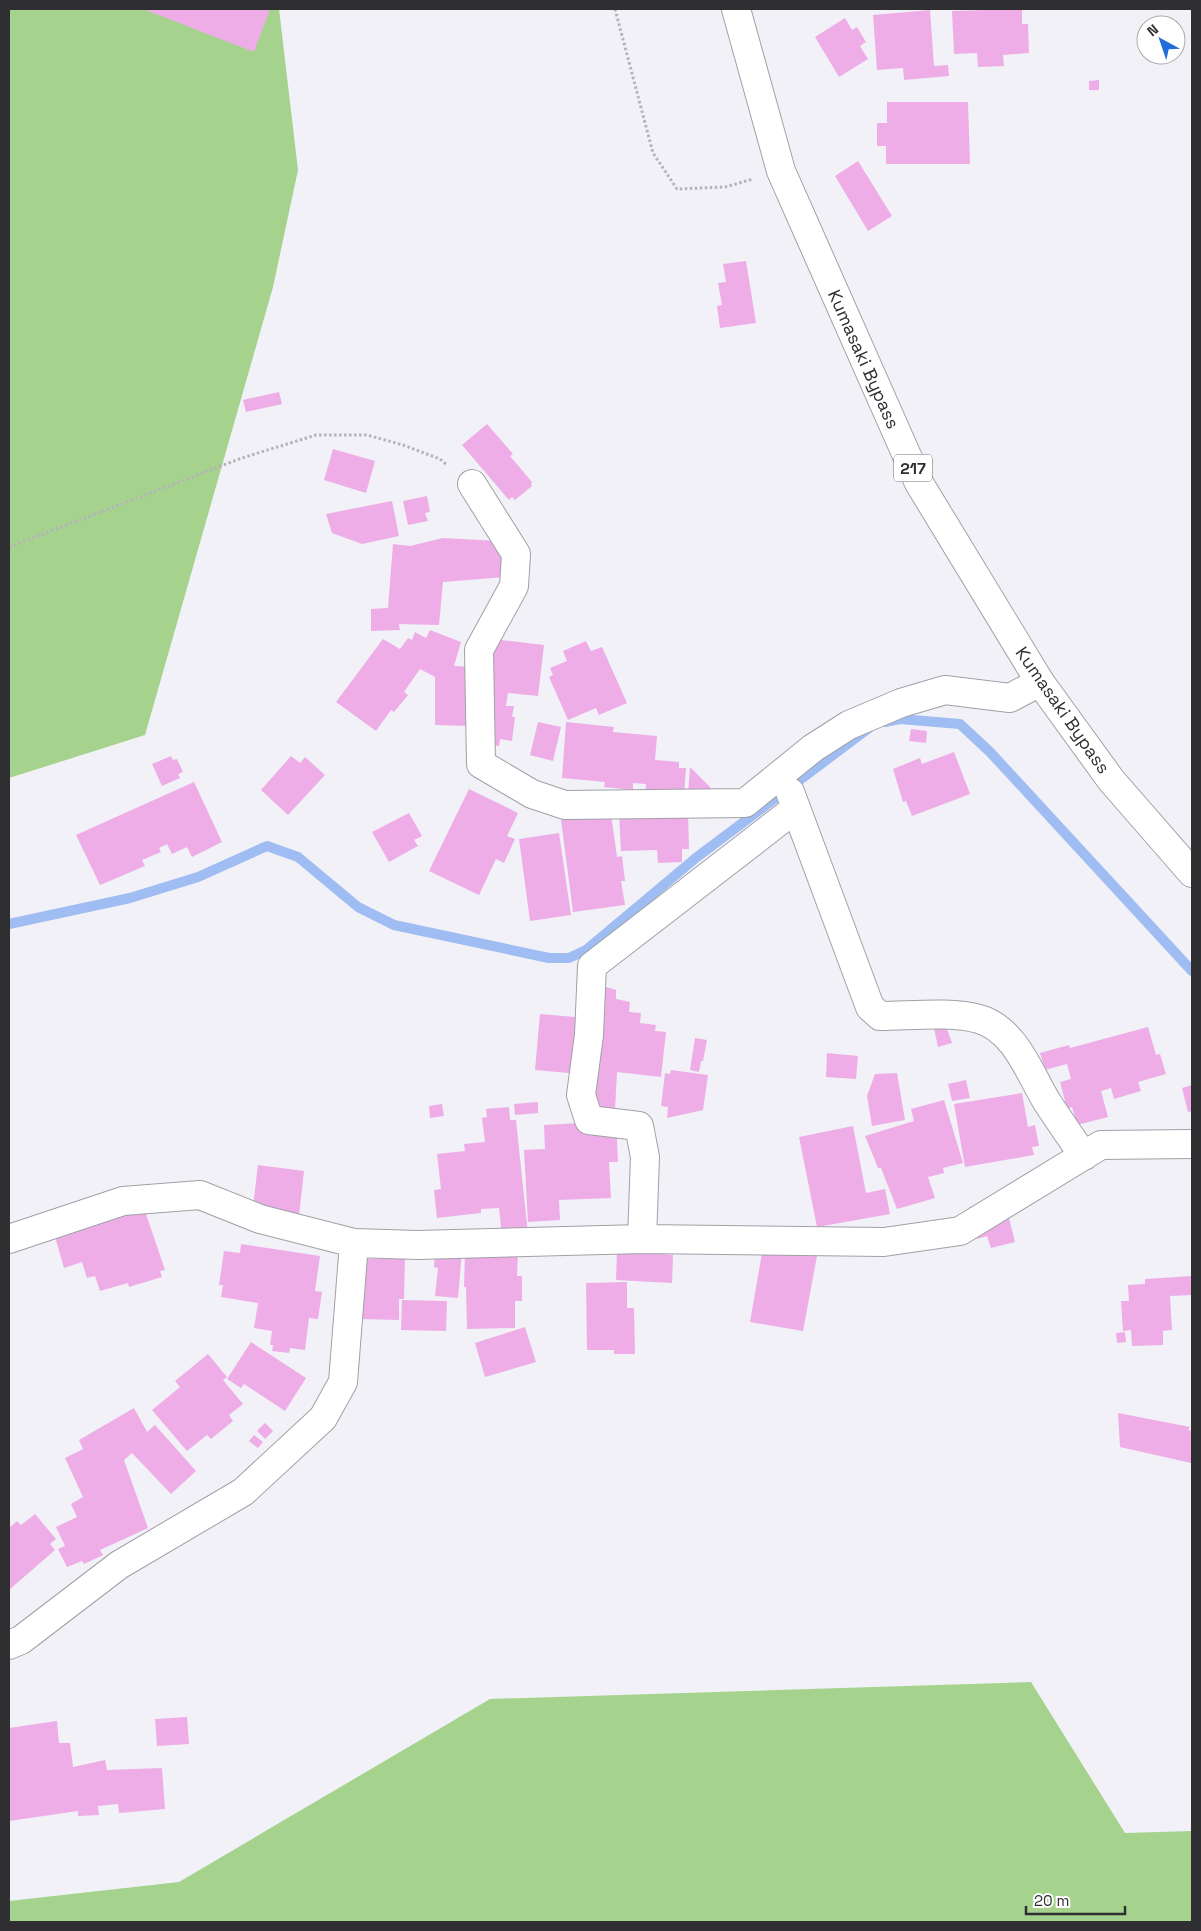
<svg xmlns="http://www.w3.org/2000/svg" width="1201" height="1931" font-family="'Space Grotesk',sans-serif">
  <rect width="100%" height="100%" fill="#f1f1f7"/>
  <path fill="#a5d38e" d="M 9,9 L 279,9 L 298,170 L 273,287 L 145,735 L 9,778 Z
    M 1031,1682 L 1125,1833 L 1192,1831 L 1192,1922 L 9,1922 L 9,1901 L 179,1882 L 490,1699 Z"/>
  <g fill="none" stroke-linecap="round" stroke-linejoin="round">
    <path stroke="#9fbcf3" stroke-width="10" d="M 885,722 L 900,719 L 960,724 L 990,752 L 1192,971
      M 9,924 L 130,898 L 198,877 L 267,846 L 298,857 L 358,907 L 394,925 L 549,958 L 569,958 L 586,950 L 697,857 L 869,728"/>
  </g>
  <path fill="#eeade7" d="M 143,9 L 270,9 L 254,52 Z
    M 1022,9 L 1022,24 L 1028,24 L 1029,53 L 1003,55 L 1004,66 L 978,67 L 977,53 L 954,54 L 952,11 Z
    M 930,10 L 934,66 L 948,65 L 949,76 L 904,80 L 903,68 L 877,70 L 873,15 Z
    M 845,18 L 852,30 L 857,27 L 866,42 L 860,46 L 868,59 L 839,77 L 815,37 Z
    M 1099,80 L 1099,90 L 1089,90 L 1089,81 Z
    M 887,102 L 968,102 L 970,164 L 886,164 L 886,146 L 877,146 L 877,123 L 887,123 Z
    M 858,161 L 892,216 L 868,231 L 835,176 Z
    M 746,261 L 756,323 L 720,328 L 717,306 L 722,305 L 718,283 L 726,282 L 723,264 Z
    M 279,392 L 282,404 L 246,412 L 243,400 Z
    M 487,424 L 513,454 L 510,456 L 532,482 L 531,484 L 532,486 L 515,500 L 512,497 L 509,500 L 462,445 Z
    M 333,449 L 375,461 L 366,493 L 324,480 Z
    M 427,496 L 430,512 L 425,513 L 428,521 L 408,525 L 403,501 Z
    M 392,501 L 399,536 L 362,544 L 332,533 L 326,514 Z
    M 443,538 L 497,541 L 497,552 L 506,553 L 505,577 L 443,582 L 439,625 L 399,624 L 400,630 L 371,631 L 371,609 L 388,608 L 393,544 L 410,546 Z
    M 430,630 L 461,642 L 454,666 L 472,667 L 470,726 L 435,725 L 435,677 L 420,669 L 404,692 L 408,695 L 394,712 L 391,710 L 376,731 L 336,702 L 383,639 L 400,649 L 408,638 L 412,640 L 415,632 L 426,638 Z
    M 492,639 L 544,645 L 538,696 L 508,693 L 506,706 L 514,706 L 512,717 L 515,717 L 512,741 L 500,739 L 499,746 L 478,743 Z
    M 586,641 L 591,651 L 602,647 L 627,703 L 599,715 L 596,708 L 568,720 L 549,677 L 553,675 L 550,668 L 567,661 L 563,651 Z
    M 538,722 L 561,727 L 553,761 L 530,755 Z
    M 566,722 L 614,727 L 613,732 L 657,736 L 655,760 L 679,762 L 679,768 L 686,768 L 684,795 L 645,793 L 646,784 L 633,783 L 633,790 L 604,787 L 605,782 L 562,778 Z
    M 911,729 L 927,731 L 926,743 L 909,741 Z
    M 954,752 L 970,794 L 912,816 L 906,801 L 903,802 L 893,769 L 920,758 L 922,764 Z
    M 171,756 L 173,760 L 177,759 L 183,772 L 178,774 L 180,778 L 162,786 L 152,764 Z
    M 291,756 L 300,763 L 305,757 L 325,775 L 288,815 L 261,790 Z
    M 690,767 L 710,787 L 711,797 L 688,795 Z
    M 194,782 L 222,842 L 192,857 L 187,847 L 172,854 L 167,844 L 159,848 L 161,852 L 142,860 L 145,866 L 100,885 L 76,835 Z
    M 469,789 L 518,813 L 507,836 L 515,839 L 504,863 L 496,859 L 479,895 L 429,871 Z
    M 688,812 L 689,849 L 682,849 L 682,862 L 658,863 L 657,850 L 621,851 L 619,813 Z
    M 409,813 L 422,836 L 414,840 L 418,846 L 389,862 L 372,832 Z
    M 611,814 L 617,857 L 622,856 L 625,881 L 621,881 L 625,905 L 573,912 L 561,820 Z
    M 559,833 L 571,915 L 530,921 L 519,839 Z
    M 603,986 L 616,990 L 616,999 L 630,1002 L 629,1012 L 641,1013 L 640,1023 L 656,1025 L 655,1031 L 666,1032 L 661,1077 L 617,1072 L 615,1110 L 591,1109 Z
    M 540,1014 L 586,1018 L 580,1074 L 535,1070 Z
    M 1148,1027 L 1156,1055 L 1160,1054 L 1166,1074 L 1138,1082 L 1141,1091 L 1114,1099 L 1111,1088 L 1101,1091 L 1108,1117 L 1077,1125 L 1072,1107 L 1067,1109 L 1060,1082 L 1071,1079 L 1067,1064 L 1045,1070 L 1040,1053 L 1069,1045 L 1070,1048 Z
    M 934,1028 L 947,1029 L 952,1043 L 938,1047 Z
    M 695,1038 L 707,1040 L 703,1061 L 701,1061 L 699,1072 L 690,1070 Z
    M 827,1053 L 858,1056 L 856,1079 L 826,1077 Z
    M 671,1070 L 708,1075 L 703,1110 L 667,1118 L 668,1107 L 661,1106 L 665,1073 L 670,1074 Z
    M 897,1073 L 905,1120 L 872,1126 L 867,1096 L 875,1074 Z
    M 966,1080 L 970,1098 L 952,1101 L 948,1084 Z
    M 1192,1085 L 1192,1111 L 1188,1112 L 1182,1088 Z
    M 1022,1093 L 1028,1127 L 1035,1125 L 1039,1146 L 1032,1147 L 1034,1155 L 965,1167 L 954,1104 Z
    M 944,1100 L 963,1163 L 943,1168 L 944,1173 L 928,1177 L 935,1198 L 897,1209 L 881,1168 L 878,1168 L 865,1136 L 914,1121 L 911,1109 Z
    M 538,1102 L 538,1113 L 515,1115 L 514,1104 Z
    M 442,1104 L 444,1116 L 430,1118 L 429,1106 Z
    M 509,1107 L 510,1120 L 516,1120 L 528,1234 L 502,1235 L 499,1208 L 481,1209 L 481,1213 L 437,1218 L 434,1190 L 441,1189 L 437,1154 L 465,1151 L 464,1144 L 485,1142 L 482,1118 L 487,1117 L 486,1109 Z
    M 616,1121 L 618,1162 L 609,1162 L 611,1198 L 559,1200 L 560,1220 L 528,1222 L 524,1150 L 545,1149 L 544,1125 Z
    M 853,1126 L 866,1193 L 885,1189 L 890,1214 L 817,1227 L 799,1137 Z
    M 258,1165 L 304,1171 L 299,1216 L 253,1206 Z
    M 1004,1198 L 1015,1242 L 991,1248 L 987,1236 L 977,1239 L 969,1207 Z
    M 144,1208 L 165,1270 L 160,1271 L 162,1277 L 129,1287 L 128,1283 L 100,1291 L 95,1276 L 87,1278 L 82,1262 L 64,1268 L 54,1233 Z
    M 241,1244 L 320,1256 L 315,1291 L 322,1292 L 318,1319 L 309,1318 L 305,1350 L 290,1348 L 289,1353 L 272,1351 L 273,1345 L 270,1345 L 272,1331 L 254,1328 L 258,1303 L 221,1297 L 223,1285 L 219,1285 L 224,1251 L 240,1253 Z
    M 815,1245 L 812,1255 L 817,1256 L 803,1331 L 750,1322 L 763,1247 Z
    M 435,1249 L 462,1252 L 458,1298 L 435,1296 L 438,1268 L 434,1267 Z
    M 617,1251 L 673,1255 L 672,1283 L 616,1280 Z
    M 465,1252 L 518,1252 L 517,1276 L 522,1276 L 522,1301 L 515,1301 L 515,1328 L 467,1329 L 466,1287 L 464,1287 Z
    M 365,1259 L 405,1259 L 404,1299 L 399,1299 L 399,1320 L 362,1319 Z
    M 1192,1276 L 1192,1295 L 1170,1296 L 1172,1330 L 1163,1331 L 1163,1345 L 1132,1346 L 1131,1330 L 1123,1331 L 1121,1301 L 1129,1301 L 1128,1285 L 1145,1284 L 1145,1279 Z
    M 627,1282 L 627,1308 L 634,1308 L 635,1354 L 614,1354 L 614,1350 L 587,1350 L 586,1283 Z
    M 402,1300 L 447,1301 L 446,1331 L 401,1330 Z
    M 525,1327 L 536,1362 L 485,1377 L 475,1343 Z
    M 1125,1332 L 1126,1342 L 1117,1343 L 1116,1333 Z
    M 251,1342 L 306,1378 L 285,1411 L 244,1384 L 241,1388 L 227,1379 Z
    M 208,1354 L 227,1377 L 223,1380 L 243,1404 L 229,1415 L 233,1421 L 211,1439 L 207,1435 L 187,1451 L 152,1410 L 180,1387 L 175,1381 Z
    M 134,1408 L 147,1432 L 155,1425 L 196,1471 L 171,1494 L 132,1453 L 124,1460 L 148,1528 L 100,1550 L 103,1555 L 84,1564 L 82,1561 L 67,1567 L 58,1549 L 65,1546 L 56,1527 L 77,1517 L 71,1504 L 83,1497 L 65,1458 L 83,1449 L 79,1440 Z
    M 1118,1413 L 1190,1427 L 1188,1430 L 1192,1431 L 1191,1463 L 1120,1447 Z
    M 265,1423 L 273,1431 L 265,1439 L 257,1431 Z
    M 254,1435 L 263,1442 L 258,1448 L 249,1441 Z
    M 35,1514 L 56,1539 L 50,1544 L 55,1550 L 9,1590 L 9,1528 L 17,1521 L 21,1525 Z
    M 187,1717 L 189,1744 L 157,1746 L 155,1719 Z
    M 57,1721 L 59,1743 L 70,1743 L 73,1767 L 105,1760 L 107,1770 L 162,1768 L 165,1809 L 119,1813 L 118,1804 L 98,1806 L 99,1815 L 78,1816 L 78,1811 L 9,1821 L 9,1728 Z"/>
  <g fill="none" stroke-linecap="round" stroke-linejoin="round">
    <g stroke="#a0a1a6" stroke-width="30">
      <path id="minor" d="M 472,484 L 516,554 L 514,586 L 479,650 L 481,764 L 532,794 L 565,805 L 745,803 L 813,748 L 849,725 L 901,703 L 945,690 L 1010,698 L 1040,682
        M 790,792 L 870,1007 L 880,1016 C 910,1016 951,1011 979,1019 C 1015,1029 1030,1074 1047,1102 C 1059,1120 1071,1138 1084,1156
        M 9,1239 L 123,1201 L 200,1195 L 260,1219 L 354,1243 L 418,1245 L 642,1239 L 884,1242 L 960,1231 L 1101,1145 L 1192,1144
        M 642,1239 L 645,1157 L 639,1126 L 589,1120 L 581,1095 L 589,1035 L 592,966 L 795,809
        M 9,1645 L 21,1640 L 119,1565 L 243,1492 L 323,1418 L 343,1382 L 354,1243"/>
    </g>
    <g stroke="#a0a1a6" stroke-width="30">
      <path id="trunk" d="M 736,9 L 781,171 L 919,483 L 1040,682 L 1111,780 L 1192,873"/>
    </g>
    <path stroke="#b4b4b8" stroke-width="3" stroke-dasharray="2.5 2.5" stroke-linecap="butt" d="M 615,9 L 653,153 L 677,189 L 725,187 L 753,179
      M 9,547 L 242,458 L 316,435 L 367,435 L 403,445 L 440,459 L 447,465"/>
    <use href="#minor" stroke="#fff" stroke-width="28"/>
    <use href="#trunk" stroke="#fff" stroke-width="28"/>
  </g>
  <g text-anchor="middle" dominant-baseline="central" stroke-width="4.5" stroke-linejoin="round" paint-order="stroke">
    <rect fill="#fff" stroke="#6d6d6f" stroke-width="1" x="894" y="454.5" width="38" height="27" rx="4"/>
    <g font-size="16" font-weight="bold" fill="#2f2f31">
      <text x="913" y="468">217</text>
    </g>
    <g font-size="18" fill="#2f2f31" stroke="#fff">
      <text transform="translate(864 359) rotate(66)">Kumasaki Bypass</text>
      <text transform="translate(1063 710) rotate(55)">Kumasaki Bypass</text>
    </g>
  </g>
  <rect width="1201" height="1931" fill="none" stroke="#2f2f31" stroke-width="20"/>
  <g transform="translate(1161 40) rotate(320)"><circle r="24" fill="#ffffff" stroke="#acacad"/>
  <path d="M0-4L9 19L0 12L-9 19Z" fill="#216ed9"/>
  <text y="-8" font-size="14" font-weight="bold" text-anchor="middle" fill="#2f2f31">N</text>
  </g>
  <path d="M1026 1906v8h99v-8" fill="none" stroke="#2f2f31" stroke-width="2.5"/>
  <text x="1034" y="1906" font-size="15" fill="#2f2f31" stroke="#ffffff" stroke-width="4" paint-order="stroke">20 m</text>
</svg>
